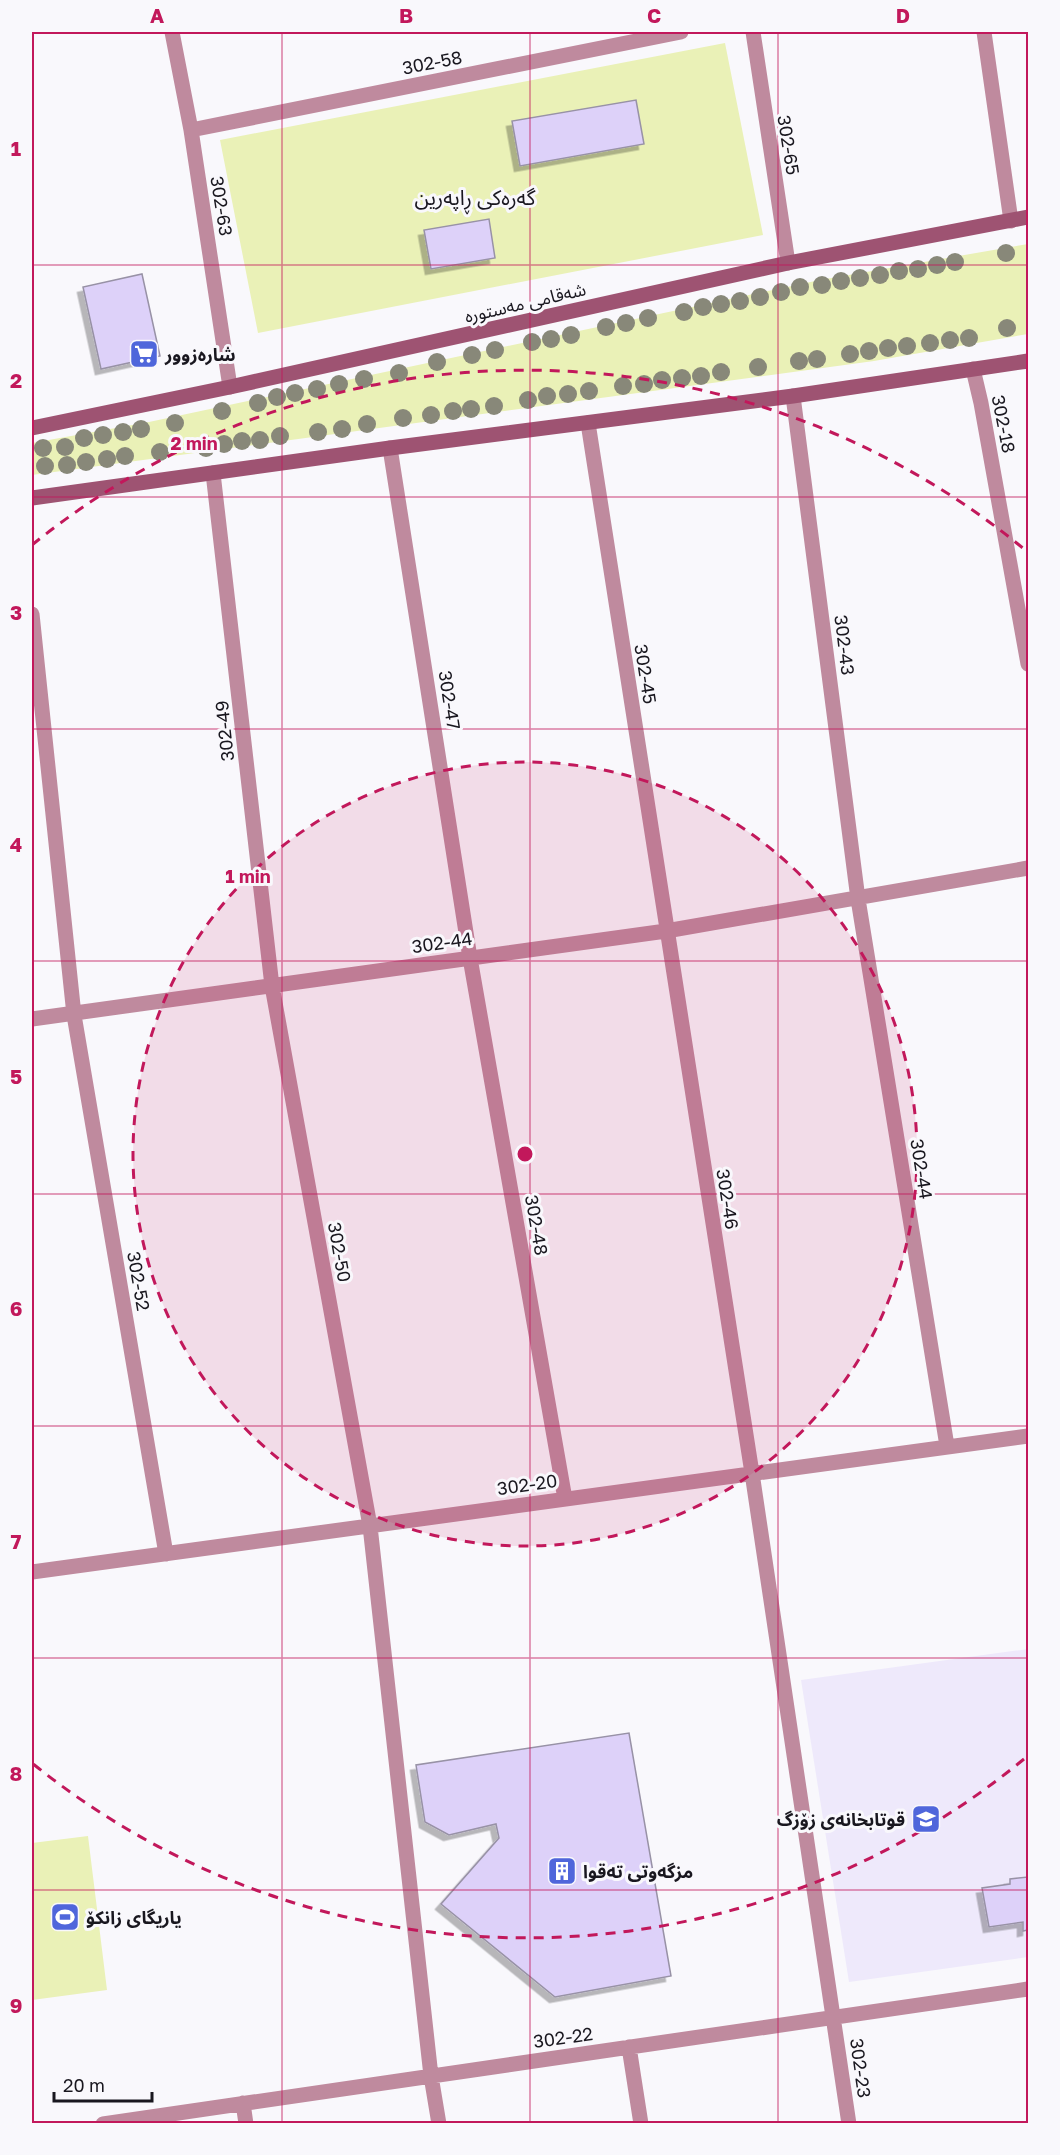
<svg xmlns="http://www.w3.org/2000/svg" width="1060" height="2155" font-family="'Golos Text','Noto Sans Arabic',sans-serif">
  <defs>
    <filter id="shadow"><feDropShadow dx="-5.5" dy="5.5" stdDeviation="0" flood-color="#0004"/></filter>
  </defs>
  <rect width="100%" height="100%" fill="#f9f8fc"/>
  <path fill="#eee9fb" d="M 1028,1649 L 1028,1957 L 849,1982 L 801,1680 Z"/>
  <path fill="#eaf1b7" d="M 725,43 L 763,235 L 258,333 L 220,140 Z
    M 1028,244 L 1028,334 L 874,361 L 32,475 L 32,443 L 149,422 L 820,280 Z
    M 88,1836 L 107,1990 L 32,2000 L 32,1843 Z"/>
  <path fill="#ddd1f9" stroke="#9892a6" stroke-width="1.5" filter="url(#shadow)" d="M 636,100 L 644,144 L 520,166 L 512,121 Z
    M 489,219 L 495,258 L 431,269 L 424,230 Z
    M 142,274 L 160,356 L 101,369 L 83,287 Z
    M 629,1733 L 671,1976 L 555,1997 L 441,1904 L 499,1838 L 496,1824 L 449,1835 L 425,1822 L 416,1765 Z
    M 1028,1877 L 1028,1930 L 1023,1931 L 1023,1922 L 989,1927 L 982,1888 L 1010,1884 L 1010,1879 Z"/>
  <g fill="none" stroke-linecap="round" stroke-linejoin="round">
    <path stroke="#bf8a9e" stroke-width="15" d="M 172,32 L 191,130 L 230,387
      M 753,32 L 788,263
      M 984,32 L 1011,221
      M 191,130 L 681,32
      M 973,369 L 981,403 L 1028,664
      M 793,396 L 858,899 L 947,1446
      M 588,423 L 752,1473 L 849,2124
      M 390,448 L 470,958 L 565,1499
      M 213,473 L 272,986 L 370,1526 L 431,2076 L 439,2124
      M 32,614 L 74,1015 L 166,1554
      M 32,1019 L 666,931 L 1028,868
      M 32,1572 L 1028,1436
      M 629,2047 L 641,2124
      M 243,2103 L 246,2124
      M 103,2124 L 1028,1989"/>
    <path stroke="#9e5372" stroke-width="15" d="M 32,428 L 230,387 L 788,263 L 1028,217
      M 32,498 L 390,448 L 793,396 L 1028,361"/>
  </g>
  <g fill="#888879">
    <circle cx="1006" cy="253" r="9"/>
    <circle cx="955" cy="262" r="9"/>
    <circle cx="937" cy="265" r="9"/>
    <circle cx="918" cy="269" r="9"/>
    <circle cx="899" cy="271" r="9"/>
    <circle cx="880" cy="275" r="9"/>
    <circle cx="860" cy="278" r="9"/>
    <circle cx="841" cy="281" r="9"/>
    <circle cx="822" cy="285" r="9"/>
    <circle cx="800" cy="287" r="9"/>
    <circle cx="781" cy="292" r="9"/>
    <circle cx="760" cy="297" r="9"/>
    <circle cx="740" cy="301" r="9"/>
    <circle cx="721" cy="304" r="9"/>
    <circle cx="703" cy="307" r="9"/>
    <circle cx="684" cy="312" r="9"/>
    <circle cx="648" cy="318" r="9"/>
    <circle cx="626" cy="323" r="9"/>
    <circle cx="606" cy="327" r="9"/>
    <circle cx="1007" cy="328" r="9"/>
    <circle cx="571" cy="335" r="9"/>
    <circle cx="969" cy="338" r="9"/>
    <circle cx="551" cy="339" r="9"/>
    <circle cx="950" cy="340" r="9"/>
    <circle cx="532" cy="342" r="9"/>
    <circle cx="930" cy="343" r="9"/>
    <circle cx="907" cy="346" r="9"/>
    <circle cx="888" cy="348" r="9"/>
    <circle cx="495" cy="350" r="9"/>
    <circle cx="869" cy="351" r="9"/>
    <circle cx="850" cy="354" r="9"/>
    <circle cx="472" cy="355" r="9"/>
    <circle cx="817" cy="359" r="9"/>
    <circle cx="799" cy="361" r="9"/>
    <circle cx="437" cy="362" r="9"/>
    <circle cx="758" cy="367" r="9"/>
    <circle cx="721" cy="372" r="9"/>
    <circle cx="399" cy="373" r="9"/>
    <circle cx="701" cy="376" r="9"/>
    <circle cx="682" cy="378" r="9"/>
    <circle cx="364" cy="379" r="9"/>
    <circle cx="662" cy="380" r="9"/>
    <circle cx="339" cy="384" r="9"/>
    <circle cx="644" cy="384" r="9"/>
    <circle cx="623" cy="386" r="9"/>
    <circle cx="317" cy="389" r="9"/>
    <circle cx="589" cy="391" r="9"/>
    <circle cx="295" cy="393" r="9"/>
    <circle cx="568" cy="394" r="9"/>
    <circle cx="547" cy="396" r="9"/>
    <circle cx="277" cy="397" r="9"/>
    <circle cx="528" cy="400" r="9"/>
    <circle cx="258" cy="403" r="9"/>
    <circle cx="494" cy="406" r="9"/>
    <circle cx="471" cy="409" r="9"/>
    <circle cx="222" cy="411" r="9"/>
    <circle cx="453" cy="411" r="9"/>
    <circle cx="431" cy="415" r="9"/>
    <circle cx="403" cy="418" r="9"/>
    <circle cx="175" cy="423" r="9"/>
    <circle cx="367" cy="424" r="9"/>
    <circle cx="141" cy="429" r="9"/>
    <circle cx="342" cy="429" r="9"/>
    <circle cx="123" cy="432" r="9"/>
    <circle cx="318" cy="432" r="9"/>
    <circle cx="103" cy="435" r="9"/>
    <circle cx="280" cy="436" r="9"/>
    <circle cx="84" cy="438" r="9"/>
    <circle cx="260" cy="440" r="9"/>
    <circle cx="242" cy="441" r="9"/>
    <circle cx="224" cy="444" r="9"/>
    <circle cx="65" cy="447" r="9"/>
    <circle cx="43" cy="448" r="9"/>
    <circle cx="206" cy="448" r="9"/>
    <circle cx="160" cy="452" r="9"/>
    <circle cx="125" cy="456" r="9"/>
    <circle cx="107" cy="459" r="9"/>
    <circle cx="86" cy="462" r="9"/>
    <circle cx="67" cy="465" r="9"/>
    <circle cx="45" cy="466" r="9"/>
  </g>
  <path fill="none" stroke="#c2185b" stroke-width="1.5" stroke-opacity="0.55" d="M 282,32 L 282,2124M 530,32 L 530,2124M 778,32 L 778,2124M 32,265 L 1028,265M 32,497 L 1028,497M 32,729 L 1028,729M 32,961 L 1028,961M 32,1194 L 1028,1194M 32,1426 L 1028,1426M 32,1658 L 1028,1658M 32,1890 L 1028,1890"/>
  <circle cx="525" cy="1154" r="392" fill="#c2185b" fill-opacity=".12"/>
  <g fill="none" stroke="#c2185b" stroke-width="3" stroke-dasharray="10 8">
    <circle cx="525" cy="1154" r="392"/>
    <path d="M1024 1759A784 784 0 0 1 32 1763M32 545A784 784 0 0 1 1024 549"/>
  </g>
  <defs>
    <g id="supermarket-square" transform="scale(1.5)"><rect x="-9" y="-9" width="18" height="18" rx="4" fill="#4f66db" stroke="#f9f8fc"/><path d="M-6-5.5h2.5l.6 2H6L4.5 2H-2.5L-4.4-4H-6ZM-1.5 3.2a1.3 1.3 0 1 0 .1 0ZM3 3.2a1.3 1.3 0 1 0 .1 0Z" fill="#fff"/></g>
    <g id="school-square" transform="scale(1.5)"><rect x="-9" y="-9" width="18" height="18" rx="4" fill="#4f66db" stroke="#f9f8fc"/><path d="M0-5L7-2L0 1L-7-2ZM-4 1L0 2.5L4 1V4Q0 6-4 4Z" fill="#fff"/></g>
    <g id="building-square" transform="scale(1.5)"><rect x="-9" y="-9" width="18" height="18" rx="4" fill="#4f66db" stroke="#f9f8fc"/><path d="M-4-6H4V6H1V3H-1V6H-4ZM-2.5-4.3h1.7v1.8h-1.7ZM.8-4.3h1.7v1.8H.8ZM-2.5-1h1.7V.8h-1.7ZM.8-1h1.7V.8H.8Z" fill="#fff"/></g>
    <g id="stadium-square" transform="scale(1.5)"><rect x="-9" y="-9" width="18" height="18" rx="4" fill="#4f66db" stroke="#f9f8fc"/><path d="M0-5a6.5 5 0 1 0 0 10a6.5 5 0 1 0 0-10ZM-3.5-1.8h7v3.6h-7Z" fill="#fff"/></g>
  </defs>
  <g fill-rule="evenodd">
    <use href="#supermarket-square" x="144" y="354"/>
    <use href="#school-square" x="926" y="1819"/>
    <use href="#building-square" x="562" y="1871"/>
    <use href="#stadium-square" x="65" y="1917"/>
  </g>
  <g text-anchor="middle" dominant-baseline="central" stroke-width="6" stroke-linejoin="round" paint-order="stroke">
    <g font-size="18" fill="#19171f" stroke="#f9f8fc">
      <text transform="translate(432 62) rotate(-11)">302-58</text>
      <text transform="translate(789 145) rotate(81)">302-65</text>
      <text transform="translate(222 206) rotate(81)">302-63</text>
      <text transform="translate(525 302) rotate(-13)">شەقامی مەستورە</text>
      <text transform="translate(1004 424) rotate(79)">302-18</text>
      <text transform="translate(845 645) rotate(83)">302-43</text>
      <text transform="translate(646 674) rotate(81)">302-45</text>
      <text transform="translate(450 700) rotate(81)">302-47</text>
      <text transform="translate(224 731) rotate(-96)">302-49</text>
      <text transform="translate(442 942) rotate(-8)">302-44</text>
      <text transform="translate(922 1169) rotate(81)">302-44</text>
      <text transform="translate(728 1199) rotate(81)">302-46</text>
      <text transform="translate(537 1225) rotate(80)">302-48</text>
      <text transform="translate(340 1252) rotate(80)">302-50</text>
      <text transform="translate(139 1281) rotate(80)">302-52</text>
      <text transform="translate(527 1484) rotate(-8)">302-20</text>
      <text transform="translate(563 2037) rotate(-8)">302-22</text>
      <text transform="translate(861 2068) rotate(82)">302-23</text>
    </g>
    <g font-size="18" font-weight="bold" fill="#19171f" stroke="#f9f8fc" text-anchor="start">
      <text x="165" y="354">شارەزوور</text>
      <text x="905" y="1819" text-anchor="end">قوتابخانه‌ی زۆزگ</text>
      <text x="583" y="1871">مزگه‌وتی ته‌قوا</text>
      <text x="86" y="1917">یاریگای زانکۆ</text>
    </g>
    <g font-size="21" fill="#19171f" stroke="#f9f8fc">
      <text x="475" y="197">گەرەکی ڕاپەرین</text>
    </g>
  </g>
  <circle cx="525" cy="1154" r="9" fill="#c2185b" stroke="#f9f8fc" stroke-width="3"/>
  <g font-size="18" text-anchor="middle" font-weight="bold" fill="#c2185b" stroke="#f9f8fc" stroke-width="6" stroke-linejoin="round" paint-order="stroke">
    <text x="194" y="450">2 min</text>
    <text x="248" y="883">1 min</text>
  </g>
  <rect width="1060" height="2155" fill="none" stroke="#f9f8fc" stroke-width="66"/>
  <path d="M54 2092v9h98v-9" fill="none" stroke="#19171f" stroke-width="3"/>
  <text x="63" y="2092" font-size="18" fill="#19171f" stroke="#f9f8fc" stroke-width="4.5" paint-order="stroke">20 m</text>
  <rect x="33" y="33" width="994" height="2089" fill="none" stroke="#c2185b" stroke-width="2"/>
  <g font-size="20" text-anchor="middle" font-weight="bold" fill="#c2185b">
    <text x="157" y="23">A</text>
    <text x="406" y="23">B</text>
    <text x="654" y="23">C</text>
    <text x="903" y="23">D</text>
    <text x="16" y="156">1</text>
    <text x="16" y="388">2</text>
    <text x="16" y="620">3</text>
    <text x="16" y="852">4</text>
    <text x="16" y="1084">5</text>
    <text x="16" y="1316">6</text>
    <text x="16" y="1549">7</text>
    <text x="16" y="1781">8</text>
    <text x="16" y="2013">9</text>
  </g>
</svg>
